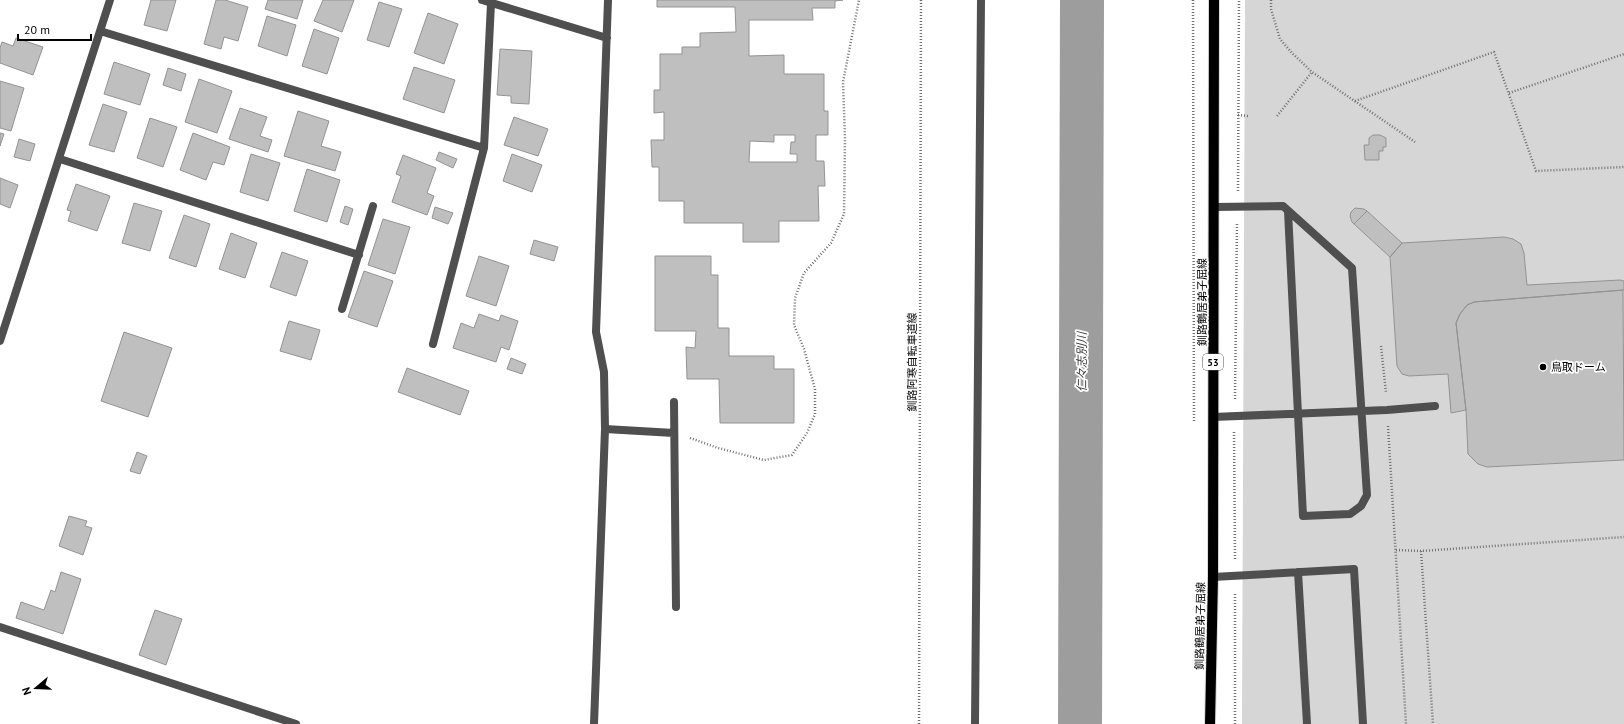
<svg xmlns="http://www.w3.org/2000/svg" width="1624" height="724" font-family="'PT Sans','Noto Sans JP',sans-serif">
  <rect width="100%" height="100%" fill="#fff"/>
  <path fill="#d6d6d6" d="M 1245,0 L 1624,0 L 1624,724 L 1242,724 Z"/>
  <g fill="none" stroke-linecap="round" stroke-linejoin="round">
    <path stroke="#9d9d9d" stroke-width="44" d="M 1080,724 L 1082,0"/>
  </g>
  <path fill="#bfbfbf" stroke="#939393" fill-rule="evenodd" d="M 151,0 L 176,0 L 167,31 L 144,25 Z
    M 216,0 L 225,0 L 248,7 L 238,41 L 224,37 L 221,49 L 204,44 Z
    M 268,0 L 303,0 L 297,19 L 265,9 Z
    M 323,0 L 354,0 L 342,32 L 314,21 Z
    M 657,0 L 843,0 L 835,1 L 835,8 L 812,8 L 813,20 L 749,20 L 749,56 L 784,55 L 784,74 L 824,74 L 824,111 L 828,111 L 828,135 L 816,135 L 816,161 L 824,161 L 825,186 L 818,186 L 819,221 L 779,221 L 779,242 L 743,242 L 743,223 L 684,223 L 684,201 L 659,201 L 659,167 L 652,167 L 651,140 L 664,140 L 664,112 L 654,113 L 654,90 L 660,90 L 660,54 L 682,54 L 682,47 L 700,47 L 700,33 L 736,32 L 735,7 L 657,7 ZM 774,135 L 795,135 L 795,142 L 791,142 L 790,154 L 797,154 L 797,162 L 749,162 L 750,141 L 774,142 Z
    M 379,2 L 402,9 L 389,47 L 367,40 Z
    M 428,13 L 458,24 L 444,64 L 414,53 Z
    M 267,16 L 296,25 L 287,56 L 258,46 Z
    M 314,29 L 339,38 L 327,74 L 302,66 Z
    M 16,38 L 43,47 L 33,75 L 0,63 L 0,48 L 2,42 L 13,46 Z
    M 500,49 L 532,51 L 529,104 L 511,103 L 511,96 L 497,95 Z
    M 114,62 L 150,74 L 140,105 L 104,94 Z
    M 414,67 L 455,80 L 444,113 L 403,99 Z
    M 168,68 L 186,74 L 181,91 L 163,85 Z
    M 199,79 L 232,91 L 217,133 L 185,122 Z
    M 0,81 L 24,88 L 11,131 L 0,128 Z
    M 103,104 L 127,112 L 114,152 L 89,145 Z
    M 240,108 L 267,117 L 260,136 L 272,140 L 268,152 L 229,139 Z
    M 298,111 L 329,121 L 321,146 L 341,152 L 335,171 L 284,156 Z
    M 514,117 L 548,129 L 538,156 L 504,145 Z
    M 150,118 L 177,127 L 163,167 L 137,158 Z
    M 0,133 L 4,134 L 0,146 Z
    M 193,133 L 230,147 L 224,165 L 213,162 L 206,180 L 180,170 Z
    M 1373,135 L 1380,135 L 1386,138 L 1386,147 L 1383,147 L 1383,151 L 1379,151 L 1379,160 L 1365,160 L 1364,145 L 1369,145 L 1369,138 Z
    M 19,139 L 35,144 L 30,161 L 14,157 Z
    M 439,152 L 457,159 L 453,168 L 436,160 Z
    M 251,154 L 280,163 L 268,201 L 240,192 Z
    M 512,154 L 542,165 L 532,192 L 503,181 Z
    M 403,155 L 436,168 L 427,193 L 434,196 L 427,215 L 392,202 L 401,176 L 396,174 Z
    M 307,169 L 340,180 L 327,222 L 294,211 Z
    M 0,178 L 18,185 L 10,208 L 0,204 Z
    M 76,184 L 110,196 L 97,231 L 68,221 L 71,211 L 67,210 Z
    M 134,203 L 162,211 L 150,251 L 122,243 Z
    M 345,206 L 353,209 L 348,225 L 340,222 Z
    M 435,207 L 453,213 L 448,224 L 432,218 Z
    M 1355,208 L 1364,209 L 1367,211 L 1354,224 L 1352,222 L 1350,216 L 1351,212 Z
    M 1367,211 L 1402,243 L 1390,257 L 1354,224 Z
    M 184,215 L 210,224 L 196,267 L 169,258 Z
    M 383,219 L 410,227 L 395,274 L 368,265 Z
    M 231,233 L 257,243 L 245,278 L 219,269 Z
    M 1504,237 L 1513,239 L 1521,244 L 1524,253 L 1527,285 L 1620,280 L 1624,281 L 1624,290 L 1474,302 L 1467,305 L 1460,314 L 1456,323 L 1466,410 L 1451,413 L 1448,374 L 1409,376 L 1402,374 L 1397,366 L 1390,257 L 1402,243 Z
    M 534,240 L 558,247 L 554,261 L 530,254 Z
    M 282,252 L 308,261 L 296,296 L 270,287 Z
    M 479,256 L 509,266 L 496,306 L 466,296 Z
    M 655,256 L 711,256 L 711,275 L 718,275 L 718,328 L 729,328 L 729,356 L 774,356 L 774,369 L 794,369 L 794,423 L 720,423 L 719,379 L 687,379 L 686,347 L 695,348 L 696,331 L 655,331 Z
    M 364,271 L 393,281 L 377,327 L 348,317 Z
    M 1623,290 L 1624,460 L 1487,467 L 1478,464 L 1468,454 L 1466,410 L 1456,323 L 1460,314 L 1467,305 L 1474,302 Z
    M 479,314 L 499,321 L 501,315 L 518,321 L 509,350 L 501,347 L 496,362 L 453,348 L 461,323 L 474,328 Z
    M 289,321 L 320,330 L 311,360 L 280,351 Z
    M 124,332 L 172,348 L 148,417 L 101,401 Z
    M 511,358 L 526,364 L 522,374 L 507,369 Z
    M 407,368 L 469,391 L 460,415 L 398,392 Z
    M 137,452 L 147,456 L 140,474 L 130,471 Z
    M 69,516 L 87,521 L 85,526 L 92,528 L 83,555 L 59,546 Z
    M 61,572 L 81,579 L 63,634 L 16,618 L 21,602 L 44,610 L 51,590 L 55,592 Z
    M 155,610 L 182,619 L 166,665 L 139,655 Z"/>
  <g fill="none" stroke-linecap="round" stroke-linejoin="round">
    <g stroke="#dbdbdb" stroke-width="12">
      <path id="primary" d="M 1210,724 L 1213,577 L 1214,0"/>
    </g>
    <path stroke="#717171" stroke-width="2.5" stroke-dasharray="1 2" stroke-linecap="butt" d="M 1193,0 L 1194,423
      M 1271,0 L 1271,9 L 1280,39 L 1292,53 L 1312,72 L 1415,142
      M 1509,93 L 1624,54
      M 1355,101 L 1494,52 L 1536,171 L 1624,167
      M 1238,115 L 1248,116
      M 1277,116 L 1312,72
      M 1238,191 L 1239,0
      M 1381,346 L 1386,393
      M 1235,399 L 1237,222
      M 1388,426 L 1406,724
      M 1234,432 L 1235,559
      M 690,438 L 718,448 L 764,460 L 792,455 L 807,433 L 815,414 L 815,389 L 804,349 L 794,325 L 795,298 L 804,273 L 831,243 L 844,214 L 845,138 L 843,82 L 859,0
      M 1396,550 L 1421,551 L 1624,537
      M 1421,551 L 1433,724
      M 919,724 L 921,0
      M 1235,724 L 1235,592"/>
    <path stroke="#4f4f4f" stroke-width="8" d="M 1214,207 L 1283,206 L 1352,268 L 1367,495 L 1361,506 L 1350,514 L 1303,516 L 1288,211
      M 674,402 L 676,607
      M 1213,417 L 1387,410 L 1435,406
      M 605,429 L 674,433
      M 1298,572 L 1307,724
      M 1213,577 L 1354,569 L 1363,724
      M 975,724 L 981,0"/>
    <path stroke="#4f4f4f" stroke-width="8" d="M 482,0 L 607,38
      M 100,31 L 484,148
      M 60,159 L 359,255
      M 342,309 L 373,206
      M 0,341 L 110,0
      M 433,344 L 484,148 L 491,3
      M 0,627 L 296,724
      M 594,724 L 605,429 L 604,372 L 596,332 L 608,0"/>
    <use href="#primary" stroke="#000" stroke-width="10"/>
  </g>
  <circle fill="#000" stroke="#fff" stroke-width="1.5" cx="1543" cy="367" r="4"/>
  <g text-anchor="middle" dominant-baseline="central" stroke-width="3.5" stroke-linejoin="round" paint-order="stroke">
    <rect fill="#fff" stroke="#4c4c4c" stroke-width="1" x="1203" y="354" width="20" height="16" rx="3"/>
    <g font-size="10" font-weight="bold" fill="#000">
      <text x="1213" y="362">53</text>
    </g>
    <g font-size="11" fill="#000" stroke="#fff">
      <text transform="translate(1202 302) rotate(-90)">釧路鶴居弟子屈線</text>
      <text transform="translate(912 362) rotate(-90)">釧路阿寒自転車道線</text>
      <text transform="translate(1200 626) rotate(-89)">釧路鶴居弟子屈線</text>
    </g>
    <g font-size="11" fill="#000" stroke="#fff" text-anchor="start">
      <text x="1551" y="367">鳥取ドーム</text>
    </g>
    <g font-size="12" font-style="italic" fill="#3e3e3e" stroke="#fff">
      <text transform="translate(1081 362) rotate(-90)">仁々志別川</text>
    </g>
  </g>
  <g transform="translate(36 688) rotate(251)" stroke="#ffffff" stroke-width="3" paint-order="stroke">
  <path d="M0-3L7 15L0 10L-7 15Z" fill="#000000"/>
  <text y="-6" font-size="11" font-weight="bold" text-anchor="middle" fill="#000000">N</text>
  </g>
  <path d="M18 34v6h73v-6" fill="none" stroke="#000000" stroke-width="2"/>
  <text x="24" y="34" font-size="12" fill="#000000" stroke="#ffffff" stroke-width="3" paint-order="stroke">20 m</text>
</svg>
